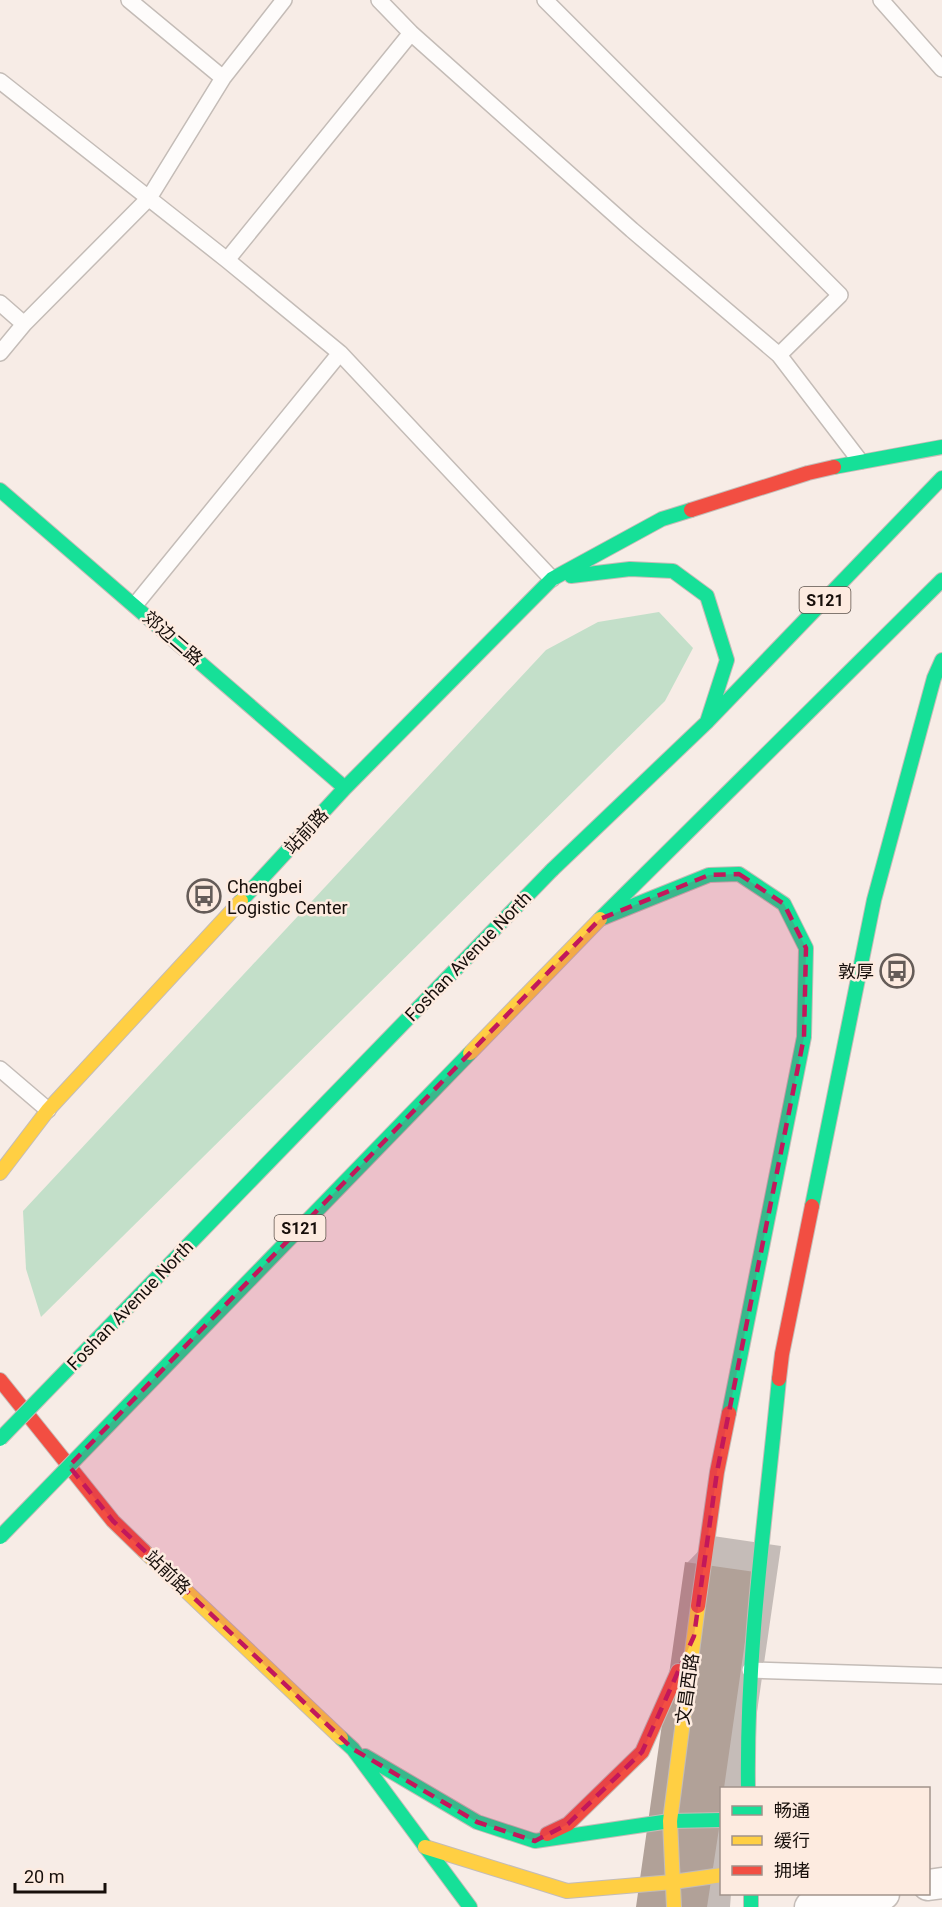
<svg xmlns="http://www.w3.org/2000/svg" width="942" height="1907" font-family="Roboto,'Noto Sans SC',sans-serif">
  <rect width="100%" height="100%" fill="#f7ece6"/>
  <path fill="#c3dfc9" d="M 659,612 L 693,648 L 665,701 L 41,1317 L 26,1269 L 23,1211 L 546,650 L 598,622 Z"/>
  <path fill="#0003" d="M 713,1536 L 781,1546 L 746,1788 L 722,1788 L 722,1894 L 731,1894 L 730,1907 L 637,1907 L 687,1563 Z"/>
  <path fill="#b1a198" d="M 685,1562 L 755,1572 L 724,1788 L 722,1788 L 722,1809 L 707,1907 L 636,1907 Z"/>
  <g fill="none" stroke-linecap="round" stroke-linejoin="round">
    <g stroke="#c4bcb7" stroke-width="18">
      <path id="lane" d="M 129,0 L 223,78
        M 379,0 L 411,33 L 632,230 L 779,355 L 860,461
        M 545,0 L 840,295 L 779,355
        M 881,0 L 942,69
        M 0,81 L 227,260 L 340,353 L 552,579
        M 227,260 L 411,33
        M 0,303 L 24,324
        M 0,353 L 24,324 L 149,198 L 223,78 L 284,0
        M 135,605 L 340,353
        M 0,1069 L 48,1110
        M 750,1670 L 942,1676"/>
    </g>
    <g stroke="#c4bcb7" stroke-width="33">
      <path id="street" d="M 928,1885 L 942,1883
        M 810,1907 L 884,1894"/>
    </g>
    <g stroke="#c4bcb7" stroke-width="16">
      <path id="fast" d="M 834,467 L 942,447
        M 0,490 L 345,788
        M 571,576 L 630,569 L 673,571 L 707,596 L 727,660 L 707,722
        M 552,870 L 707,722 L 942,478
        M 241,901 L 345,788 L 552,579 L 662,519 L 691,510
        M 600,919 L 709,875 L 739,874 L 784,904 L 806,948 L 804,1037 L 729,1413
        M 600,919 L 942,580
        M 812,1206 L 874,900 L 934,678 L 942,660
        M 341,1738 L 353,1749 L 470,1907
        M 365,1756 L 477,1822 L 535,1841 L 670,1821 L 722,1820
        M 748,1788 C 746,1651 766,1515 779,1379
        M 751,1894 L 751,1907"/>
    </g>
    <g stroke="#c4bcb7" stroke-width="16">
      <path id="slow" d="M 0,1173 L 48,1110 L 241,901
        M 144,1551 L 341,1738
        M 425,1847 L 567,1891 L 673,1882 L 722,1875
        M 674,1907 L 670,1821 L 698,1606"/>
    </g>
    <g stroke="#c4bcb7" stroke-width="16">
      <path id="jam" d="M 691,510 L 808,473 L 834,467
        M 779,1379 L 782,1354 L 812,1206
        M 0,1380 L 113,1521 L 144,1551
        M 698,1606 L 717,1472 L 729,1413
        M 547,1834 L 568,1824 L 642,1752 L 678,1671"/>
    </g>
    <use href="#lane" stroke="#fefcfb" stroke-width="15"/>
    <use href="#street" stroke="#fefcfb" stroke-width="30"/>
    <use href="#fast" stroke="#16e098" stroke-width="14"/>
    <use href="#slow" stroke="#ffcf43" stroke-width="14"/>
    <use href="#jam" stroke="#f24e42" stroke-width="14"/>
    <g stroke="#c4bcb7" stroke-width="16" stroke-linecap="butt">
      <path id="fast-bridge" d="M 0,1439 L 552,870
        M 0,1537 L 470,1053"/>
    </g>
    <g stroke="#c4bcb7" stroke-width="16" stroke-linecap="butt">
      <path id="slow-bridge" d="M 470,1053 L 600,919"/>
    </g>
    <use href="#fast-bridge" stroke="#16e098" stroke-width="14"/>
    <use href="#slow-bridge" stroke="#ffcf43" stroke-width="14"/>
  </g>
  <path fill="#c2185b" fill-opacity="0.2" stroke="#c2185b" stroke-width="4.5" stroke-dasharray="12 8" stroke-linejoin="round" d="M 739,874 L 784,904 L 806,948 L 804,1037 L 717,1472 L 694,1636 L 642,1752 L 568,1824 L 535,1841 L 477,1822 L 353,1749 L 113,1521 L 69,1466 L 600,919 L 709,875 Z"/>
  <defs>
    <g id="bus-ring" transform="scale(1.725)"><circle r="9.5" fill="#fdebe0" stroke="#655c58" stroke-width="1.5"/><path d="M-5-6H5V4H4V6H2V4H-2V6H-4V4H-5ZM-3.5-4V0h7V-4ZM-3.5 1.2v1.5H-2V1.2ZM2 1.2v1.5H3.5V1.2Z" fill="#655c58"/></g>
  </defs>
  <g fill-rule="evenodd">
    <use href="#bus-ring" x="204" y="896"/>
    <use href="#bus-ring" x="897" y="971"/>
  </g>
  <g text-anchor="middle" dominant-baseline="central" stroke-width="5" stroke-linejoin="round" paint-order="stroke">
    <g fill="#fdebe0" stroke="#5c514b" stroke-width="1.5">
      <rect x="799.5" y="587" width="51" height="26" rx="4.5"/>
      <rect x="274.5" y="1215" width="51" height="26" rx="4.5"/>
    </g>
    <g font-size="16" font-weight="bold" fill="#170f0b">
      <text x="825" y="600">S121</text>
      <text x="300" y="1228">S121</text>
    </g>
    <g font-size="18" fill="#170f0b" stroke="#fdebe0">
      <text transform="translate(173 638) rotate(41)">郊边二路</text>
      <text transform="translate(306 831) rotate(-47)">站前路</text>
      <text transform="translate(468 956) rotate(-46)">Foshan Avenue North</text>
      <text transform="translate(130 1305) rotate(-46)">Foshan Avenue North</text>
      <text transform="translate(168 1572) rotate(44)">站前路</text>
      <text transform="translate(687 1689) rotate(-82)">文昌西路</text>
    </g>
    <g font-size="18" fill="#170f0b" stroke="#fdebe0" text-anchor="start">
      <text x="227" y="886">Chengbei<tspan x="227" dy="21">Logistic Center</tspan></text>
      <text x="874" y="971" text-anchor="end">敦厚</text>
    </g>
  </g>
  <rect x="720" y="1787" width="210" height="108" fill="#fdebe0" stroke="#a1938b" stroke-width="1.5"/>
  <rect x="732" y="1806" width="30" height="9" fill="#16e098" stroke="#a1938b" stroke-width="1.5"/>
  <text x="774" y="1817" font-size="18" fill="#170f0b">畅通</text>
  <rect x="732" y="1836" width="30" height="9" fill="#ffcf43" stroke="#a1938b" stroke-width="1.5"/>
  <text x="774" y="1847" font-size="18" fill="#170f0b">缓行</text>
  <rect x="732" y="1866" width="30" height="9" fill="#f24e42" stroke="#a1938b" stroke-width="1.5"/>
  <text x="774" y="1877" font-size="18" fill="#170f0b">拥堵</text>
  <path d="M15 1883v9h90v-9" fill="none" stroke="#170f0b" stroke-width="3"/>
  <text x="24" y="1883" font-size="18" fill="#170f0b" stroke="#fdebe0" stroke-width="4.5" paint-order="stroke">20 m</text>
</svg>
